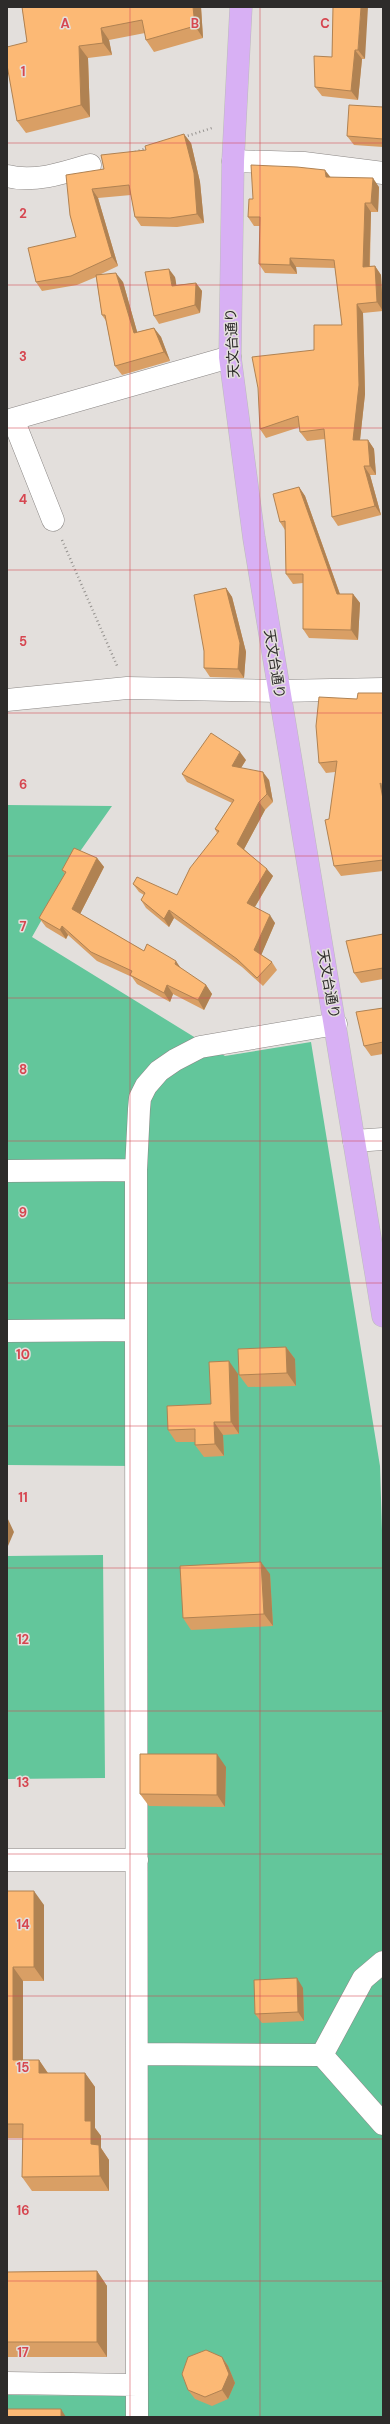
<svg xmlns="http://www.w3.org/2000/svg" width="390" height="2424" font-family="'DM Sans','Noto Sans JP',sans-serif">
  <rect width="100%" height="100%" fill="#e3dfdc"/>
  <path fill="#63c69b" d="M 7,805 L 112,806 L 81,850 L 32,937 L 225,1056 L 311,1042 L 380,1466 L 383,1563 L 383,2417 L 7,2417 L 7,2395 L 138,2396 L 134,1466 L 7,1465 Z
    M 103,1555 L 105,1778 L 7,1779 L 7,1556 Z"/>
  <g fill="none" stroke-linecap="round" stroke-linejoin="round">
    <g stroke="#8b8785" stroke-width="23">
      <path id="minor" d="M 233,161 L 304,163 L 383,173
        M 7,176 C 34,183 64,173 90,165
        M 53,520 L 13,419 L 230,357
        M 7,700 L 127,688 L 279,691 L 383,689
        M 354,1141 L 383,1139
        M 7,1171 L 136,1170
        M 136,1330 L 137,2417
        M 7,1331 L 136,1330 L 136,1170 L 139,1109 L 140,1098 L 146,1086 L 159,1071 L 175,1060 L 200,1047 L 336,1024
        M 7,1860 L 137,1860
        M 137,2054 L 322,2055 L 383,2124
        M 322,2055 L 363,1979 L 383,1962
        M 7,2383 L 137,2385"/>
    </g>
    <g stroke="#bcbbbb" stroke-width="23">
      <path id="major" d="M 241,7 L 233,161 L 230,357 L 254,538 L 383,1316"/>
    </g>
    <path stroke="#95928f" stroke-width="2.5" stroke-dasharray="1 3" stroke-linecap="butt" d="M 184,137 L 212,128
      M 135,152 L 147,148
      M 62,540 L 118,668"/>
    <use href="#minor" stroke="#fff" stroke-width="22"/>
    <use href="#major" stroke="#d8b0f4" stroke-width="22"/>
  </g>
  <path fill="#d99f65" d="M 22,7 L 201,7 L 203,38 L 154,52 L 146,40 L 145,33 L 109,40 L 112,55 L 88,58 L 90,117 L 26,133 L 17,121 L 27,42 Z
    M 333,7 L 365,59 L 362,59 L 358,100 L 322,96 L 315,87 L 332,57 Z
    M 383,107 L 383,147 L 354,145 L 347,136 Z
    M 191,143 L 200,182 L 204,223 L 177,227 L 141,226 L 135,217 L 131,195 L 98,198 L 118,266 L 99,275 L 123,282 L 137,332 L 154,328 L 161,337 L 170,361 L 122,375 L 115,366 L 106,321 L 102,315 L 96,277 L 77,285 L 42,291 L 36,282 L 76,237 L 70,215 L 104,169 L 146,150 Z
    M 330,177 L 379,187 L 378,212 L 371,212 L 370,266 L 375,266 L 381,275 L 383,311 L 363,313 L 365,394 L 360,440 L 368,440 L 374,449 L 376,475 L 370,475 L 381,515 L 338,526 L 332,517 L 325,439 L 307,441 L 300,432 L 300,427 L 266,438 L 260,429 L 314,350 L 342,325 L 335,268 L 296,267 L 297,274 L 265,273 L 259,264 L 260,226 L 254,226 L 248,217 L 253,199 Z
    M 175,277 L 176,285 L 196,283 L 202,291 L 200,313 L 159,324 L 154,316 Z
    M 299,487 L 305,496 L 340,594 L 353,594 L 360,603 L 358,640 L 309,638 L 303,629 L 303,583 L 293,584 L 286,574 L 285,530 L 280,522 Z
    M 226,588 L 232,597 L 246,652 L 244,678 L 210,677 L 204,668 L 204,651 Z
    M 383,693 L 383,871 L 341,876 L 334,866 L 335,772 L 326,773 L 319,763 L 357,699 Z
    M 246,760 L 241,768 L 269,780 L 273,802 L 265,810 L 244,849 L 273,876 L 255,907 L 275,923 L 261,955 L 272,962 L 277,970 L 263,986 L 242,967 L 174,918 L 169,927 L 146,908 L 141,900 L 144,895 L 139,892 L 133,884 L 177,895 L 217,833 L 215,829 L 232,803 L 187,782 L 182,774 Z
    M 97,858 L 104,867 L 80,914 L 144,951 L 181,969 L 206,985 L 212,994 L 204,1010 L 173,994 L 170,1002 L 137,984 L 132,977 L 97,961 L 68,935 L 66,939 L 46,927 L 39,918 L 65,874 L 62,870 Z
    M 383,934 L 383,979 L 361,983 L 354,973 Z
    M 383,1008 L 383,1054 L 371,1056 L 364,1046 Z
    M 286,1347 L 295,1359 L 296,1386 L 248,1387 L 239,1375 Z
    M 238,1374 L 239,1434 L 223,1435 L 224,1456 L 204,1457 L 195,1445 L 195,1442 L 176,1442 L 168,1430 L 211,1404 Z
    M 270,1574 L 273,1626 L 191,1630 L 183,1618 Z
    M 226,1767 L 225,1807 L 149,1806 L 140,1794 Z
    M 7,1891 L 44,1905 L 44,1981 L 23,1981 L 23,2060 L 39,2060 L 48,2073 L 85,2073 L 95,2087 L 95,2128 L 101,2136 L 101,2148 L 109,2160 L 109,2191 L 32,2191 L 22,2177 L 23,2138 L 7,2138 Z
    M 303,1988 L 304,2021 L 262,2023 L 255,2014 Z
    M 97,2271 L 107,2286 L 107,2357 L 7,2357 L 7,2272 Z
    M 222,2357 L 228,2366 L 235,2383 L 228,2399 L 212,2406 L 195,2399 L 188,2390 Z"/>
  <path fill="#b08252" d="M 193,7 L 201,7 L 203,38 L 195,26 Z
    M 361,7 L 368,7 L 365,59 L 358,50 Z
    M 101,28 L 109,40 L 112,55 L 103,43 Z
    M 79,46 L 88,58 L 90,117 L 81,105 Z
    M 355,50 L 362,59 L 358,100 L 351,91 Z
    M 184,134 L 191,143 L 200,182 L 204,223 L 197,214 Z
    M 325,170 L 332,179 L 326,177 Z
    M 373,178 L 379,187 L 378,212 L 371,203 Z
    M 92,189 L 98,198 L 118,266 L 112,257 Z
    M 365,203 L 371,212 L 369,275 L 363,267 Z
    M 290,258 L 296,267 L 297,274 L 290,265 Z
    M 375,266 L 381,275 L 383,311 L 377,302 Z
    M 169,269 L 175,277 L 178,294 L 172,286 Z
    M 116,273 L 123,282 L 140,342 L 134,333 Z
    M 196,283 L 202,291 L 200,313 L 195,305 Z
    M 357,304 L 363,313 L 365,394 L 359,449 L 353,440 Z
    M 154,328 L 161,337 L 170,361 L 164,352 Z
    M 368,440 L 374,449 L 376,475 L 370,466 Z
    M 364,466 L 370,475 L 381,515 L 375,506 Z
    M 299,487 L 305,496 L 343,603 L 337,594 Z
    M 226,588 L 232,597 L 246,652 L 244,678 L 238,669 Z
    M 353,594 L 360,603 L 358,640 L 351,630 Z
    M 240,752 L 246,760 L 237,774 L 232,766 Z
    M 263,772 L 269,780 L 273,802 L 267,794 Z
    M 380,783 L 383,787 L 383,799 Z
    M 259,802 L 265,810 L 243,851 L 237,844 Z
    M 97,858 L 104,867 L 78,918 L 72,909 Z
    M 267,869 L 273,876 L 253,910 L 247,903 Z
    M 169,910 L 174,918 L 169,927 L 164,919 Z
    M 270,915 L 275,923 L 260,958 L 254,950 Z
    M 62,926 L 68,935 L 66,939 L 60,930 Z
    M 176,961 L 182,970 L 175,964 Z
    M 167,985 L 173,994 L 170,1002 L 164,993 Z
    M 206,985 L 212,994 L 204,1010 L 198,1000 Z
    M 286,1347 L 295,1359 L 296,1386 L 287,1373 Z
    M 229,1361 L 238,1374 L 239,1434 L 231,1422 Z
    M 214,1422 L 223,1435 L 224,1456 L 215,1444 Z
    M 7,1517 L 14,1532 L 8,1546 L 7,1545 Z
    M 261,1562 L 270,1574 L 273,1626 L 264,1614 Z
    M 217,1754 L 226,1767 L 225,1807 L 217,1795 Z
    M 34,1891 L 44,1905 L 44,1981 L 34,1967 Z
    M 13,1967 L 23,1981 L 23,2075 L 13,2060 Z
    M 297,1978 L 303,1988 L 304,2021 L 298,2012 Z
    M 39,2060 L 49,2075 L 39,2073 Z
    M 85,2073 L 95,2087 L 95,2128 L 101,2136 L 101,2148 L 109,2160 L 109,2191 L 100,2176 L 85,2121 Z
    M 97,2271 L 107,2286 L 107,2357 L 97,2342 Z
    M 222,2357 L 228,2366 L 235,2383 L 228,2399 L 222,2390 Z
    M 61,2409 L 66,2417 L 61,2417 Z"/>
  <path fill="#fcb975" stroke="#b08252" d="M 22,7 L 193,7 L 195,26 L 146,40 L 142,20 L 101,28 L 103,43 L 79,46 L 81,105 L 17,121 L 7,65 L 7,47 L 27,42 Z
    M 333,7 L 361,7 L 358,50 L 355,50 L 351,91 L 315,87 L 314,56 L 332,57 Z
    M 349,105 L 383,107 L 383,139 L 347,136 Z
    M 184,134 L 194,173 L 197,214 L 170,218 L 135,217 L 129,185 L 92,189 L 112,257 L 71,276 L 36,282 L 28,248 L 76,237 L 70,215 L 66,175 L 104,169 L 101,155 L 146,150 L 145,146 Z
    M 251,165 L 297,167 L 325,170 L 326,177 L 373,178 L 371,203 L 365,203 L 363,267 L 375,266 L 377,302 L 357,304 L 359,385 L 353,440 L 368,440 L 370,466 L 364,466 L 375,506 L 332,517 L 324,429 L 300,432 L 298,416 L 260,429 L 258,388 L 252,357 L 314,350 L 314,325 L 342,325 L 334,260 L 290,258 L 290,265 L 259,264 L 260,217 L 248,217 L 249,199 L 253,199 Z
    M 169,269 L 172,286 L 196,283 L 195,305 L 154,316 L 145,272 Z
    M 116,273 L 134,333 L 154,328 L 164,352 L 115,366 L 105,315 L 102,315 L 96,275 Z
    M 299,487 L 337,594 L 353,594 L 351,630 L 303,629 L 303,574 L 286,574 L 285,521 L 280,522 L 273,494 Z
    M 226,588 L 240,643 L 238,669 L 204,668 L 204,651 L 194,595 Z
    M 358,693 L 383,693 L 383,785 L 380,783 L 383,799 L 383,860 L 334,866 L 325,820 L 329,819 L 337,761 L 319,763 L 316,726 L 319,697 L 357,699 Z
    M 211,733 L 240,752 L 232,766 L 263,772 L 267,794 L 259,802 L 237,844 L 267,869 L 247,903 L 270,915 L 254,950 L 272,962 L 257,978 L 237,959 L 169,910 L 164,919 L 141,900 L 145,893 L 133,884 L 137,877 L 177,895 L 190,868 L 219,831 L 215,829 L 234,800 L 182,774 Z
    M 74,848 L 97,858 L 72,909 L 144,951 L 147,944 L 176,961 L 175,964 L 206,985 L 198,1000 L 167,985 L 164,993 L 130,975 L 132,971 L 91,952 L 62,926 L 60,930 L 39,918 L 66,872 L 62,870 Z
    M 383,934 L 383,968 L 354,973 L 346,941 Z
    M 383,1008 L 383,1042 L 364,1046 L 356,1012 Z
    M 286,1347 L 287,1373 L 239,1375 L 238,1349 Z
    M 229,1361 L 231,1422 L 214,1422 L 215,1444 L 195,1445 L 195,1429 L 168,1430 L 167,1406 L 211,1404 L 209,1362 Z
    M 261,1562 L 264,1614 L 183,1618 L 180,1566 Z
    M 140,1754 L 217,1754 L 217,1795 L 140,1794 Z
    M 7,1891 L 34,1891 L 34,1967 L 13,1967 L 13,2060 L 39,2060 L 39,2073 L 85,2073 L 85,2121 L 91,2121 L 91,2144 L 99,2145 L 100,2176 L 22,2177 L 23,2124 L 7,2124 Z
    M 297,1978 L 298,2012 L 255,2014 L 254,1980 Z
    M 97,2271 L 97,2342 L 7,2342 L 7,2272 Z
    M 206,2350 L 222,2357 L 229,2374 L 222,2390 L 205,2397 L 188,2390 L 182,2374 L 188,2357 Z
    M 7,2409 L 61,2409 L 61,2417 L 7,2417 Z"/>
  <path fill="none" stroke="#d64650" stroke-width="1" stroke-opacity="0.55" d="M 130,7 L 130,2417M 260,7 L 260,2417M 7,143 L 383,143M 7,285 L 383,285M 7,428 L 383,428M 7,570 L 383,570M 7,713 L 383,713M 7,856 L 383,856M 7,998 L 383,998M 7,1141 L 383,1141M 7,1283 L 383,1283M 7,1426 L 383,1426M 7,1568 L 383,1568M 7,1711 L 383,1711M 7,1854 L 383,1854M 7,1996 L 383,1996M 7,2139 L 383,2139M 7,2281 L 383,2281"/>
  <g text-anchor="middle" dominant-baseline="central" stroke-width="3" stroke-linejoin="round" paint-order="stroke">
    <g font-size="14" fill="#2d2b2a" stroke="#e3dfdc">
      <text transform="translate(232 343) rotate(-93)">天文台通り</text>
      <text transform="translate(275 664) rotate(81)">天文台通り</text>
      <text transform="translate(329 984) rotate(80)">天文台通り</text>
    </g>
  </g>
  <g font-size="13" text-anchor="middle" font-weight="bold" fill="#d64650" stroke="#e3dfdc" stroke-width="3" stroke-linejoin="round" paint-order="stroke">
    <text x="65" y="28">A</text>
    <text x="195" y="28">B</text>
    <text x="325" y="28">C</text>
    <text x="23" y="76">1</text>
    <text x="23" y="218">2</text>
    <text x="23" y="361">3</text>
    <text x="23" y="504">4</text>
    <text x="23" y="646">5</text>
    <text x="23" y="789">6</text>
    <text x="23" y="931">7</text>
    <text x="23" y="1074">8</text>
    <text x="23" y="1217">9</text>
    <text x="23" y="1359">10</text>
    <text x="23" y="1502">11</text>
    <text x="23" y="1644">12</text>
    <text x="23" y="1787">13</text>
    <text x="23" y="1929">14</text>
    <text x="23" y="2072">15</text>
    <text x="23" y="2215">16</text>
    <text x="23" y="2357">17</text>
  </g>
  <rect width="390" height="2424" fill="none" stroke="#2d2b2a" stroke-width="16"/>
</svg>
